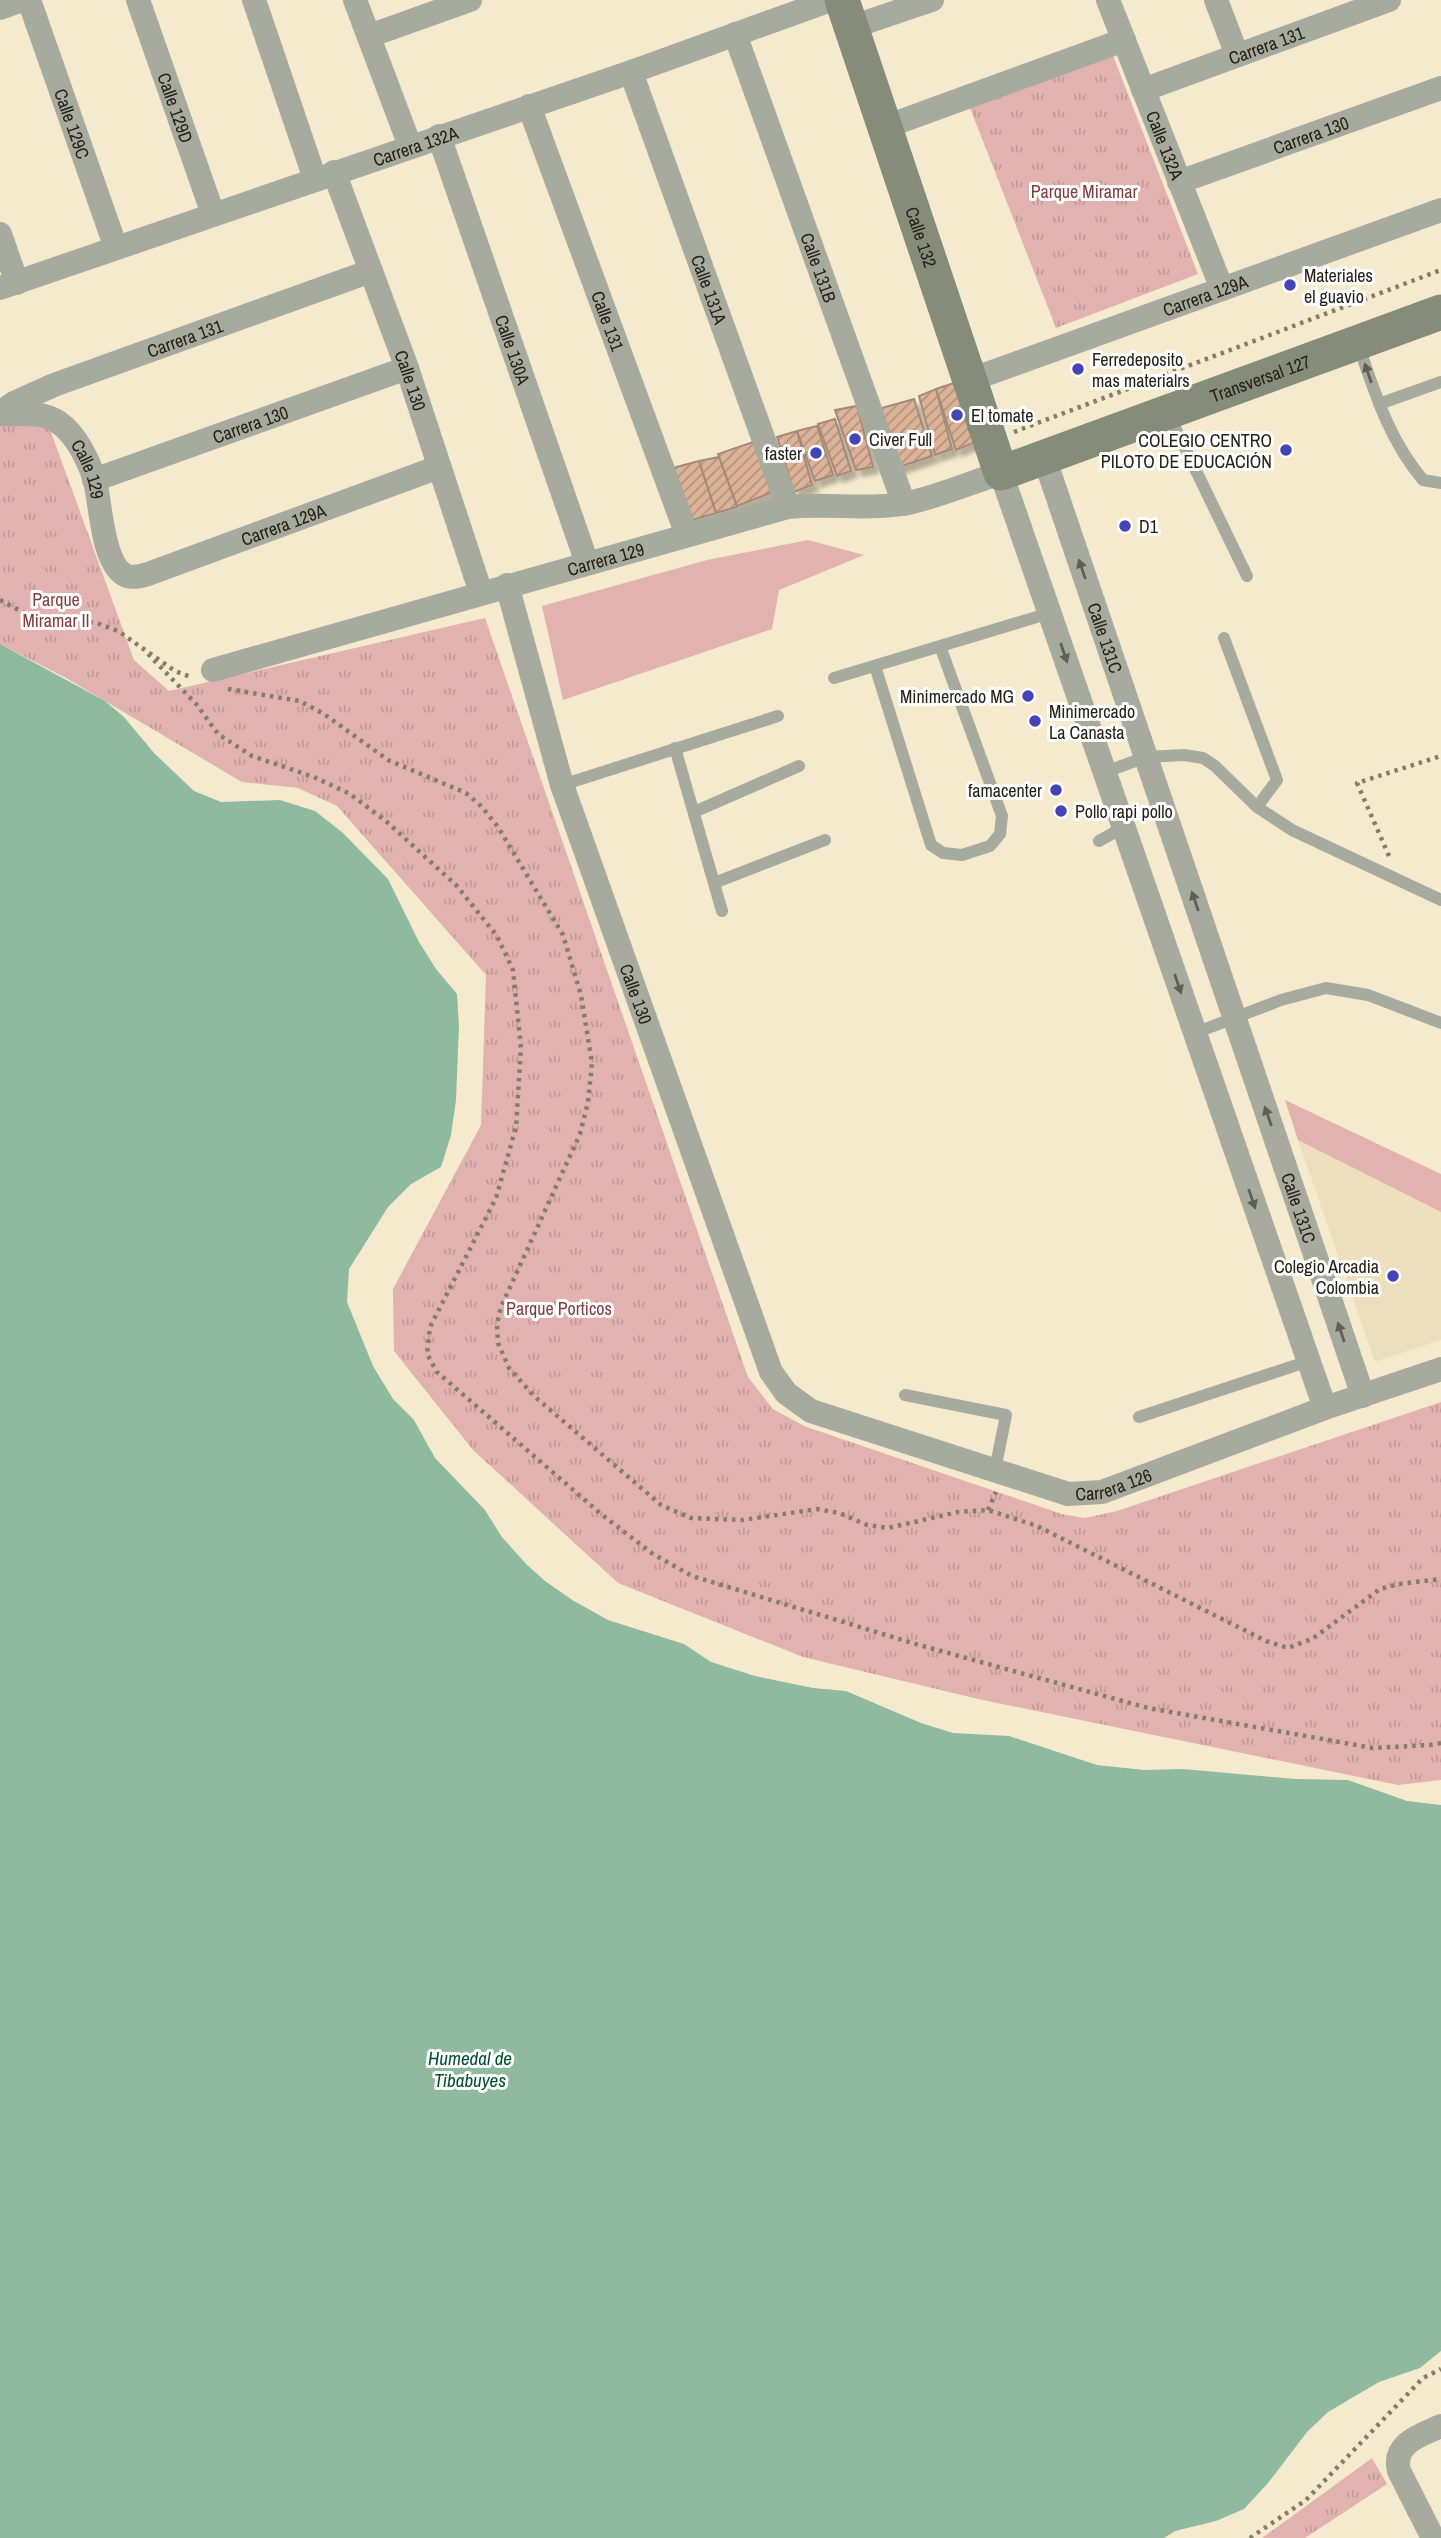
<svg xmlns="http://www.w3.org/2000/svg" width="1441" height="2538" font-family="'Archivo Narrow',sans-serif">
  <defs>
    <pattern id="park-tufts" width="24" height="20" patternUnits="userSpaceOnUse" patternTransform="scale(1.75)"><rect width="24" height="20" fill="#e2b2b1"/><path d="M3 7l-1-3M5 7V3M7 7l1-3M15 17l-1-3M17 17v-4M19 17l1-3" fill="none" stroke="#c29998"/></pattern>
    <pattern id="building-hatch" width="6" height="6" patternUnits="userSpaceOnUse" patternTransform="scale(1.75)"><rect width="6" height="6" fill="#ddb398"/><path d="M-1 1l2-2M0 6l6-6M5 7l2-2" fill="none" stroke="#b3917b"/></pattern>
    <filter id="shadow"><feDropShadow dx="6" dy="6" stdDeviation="2" flood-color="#0004"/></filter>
  </defs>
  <rect width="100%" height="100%" fill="#f6eace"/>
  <path fill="#eddfbd" d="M 1298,1140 L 1441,1212 L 1441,1340 L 1375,1362 Z"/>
  <path fill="#e2b2b1" d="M 808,540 L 864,555 L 779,590 L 772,629 L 563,700 L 542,606 L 707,560 Z
    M 1285,1100 L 1441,1174 L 1441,1212 L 1298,1140 Z"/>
  <path fill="url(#park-tufts)" d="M 1112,53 L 1198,274 L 1056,328 L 970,108 Z
    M 47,421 L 134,660 L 169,691 L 485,618 L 748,1377 L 773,1409 L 804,1426 L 1062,1514 L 1085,1518 L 1117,1511 L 1441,1402 L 1441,1780 L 1398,1785 L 978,1699 L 803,1657 L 618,1583 L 473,1450 L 394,1351 L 393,1289 L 481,1125 L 486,975 L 337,806 L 298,788 L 242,782 L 66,678 L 0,644 L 0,423 Z
    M 1372,2458 L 1387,2484 L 1305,2538 L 1262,2538 Z"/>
  <path fill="#8fba9f" d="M 0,644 L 105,701 L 124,717 L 154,753 L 194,791 L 221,802 L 280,800 L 315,811 L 343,833 L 388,879 L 419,942 L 436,969 L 457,994 L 459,1026 L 456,1100 L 451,1135 L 441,1167 L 411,1184 L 388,1207 L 349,1269 L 347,1302 L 373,1366 L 393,1399 L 414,1420 L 435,1458 L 485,1510 L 502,1537 L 526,1564 L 545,1581 L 574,1601 L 608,1620 L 684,1644 L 711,1662 L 755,1676 L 813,1688 L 846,1691 L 921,1723 L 953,1733 L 1009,1736 L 1097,1765 L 1144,1770 L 1183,1769 L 1295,1779 L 1348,1780 L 1407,1801 L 1441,1805 L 1441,2351 L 1420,2368 L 1379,2382 L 1328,2412 L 1307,2432 L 1268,2483 L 1244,2509 L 1216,2521 L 1175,2531 L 1164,2538 L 0,2538 Z"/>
  <path fill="url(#building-hatch)" stroke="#a38a7a" stroke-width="2" filter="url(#shadow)" d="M 957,382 L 978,441 L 956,450 L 936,389 Z
    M 936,389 L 952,449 L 935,455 L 919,396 Z
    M 914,399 L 932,456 L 896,468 L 875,410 Z
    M 857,406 L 873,467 L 856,470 L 835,410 Z
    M 835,419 L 851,471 L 837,476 L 818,424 Z
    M 817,426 L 833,475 L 815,481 L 797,431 Z
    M 797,431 L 812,485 L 794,492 L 777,437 Z
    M 756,441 L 773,492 L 737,506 L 718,454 Z
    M 719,457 L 737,507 L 716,513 L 699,461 Z
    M 699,461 L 716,513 L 689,521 L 673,468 Z"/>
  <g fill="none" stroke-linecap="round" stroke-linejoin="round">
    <path stroke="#857d6a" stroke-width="4.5" stroke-dasharray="3.5 5" stroke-linecap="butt" d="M 1014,432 L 1441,270
      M 0,600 L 26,614 L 97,623 L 118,631 L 175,671 L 193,678
      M 148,654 L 197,705 L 218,734 L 252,756 L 314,777 L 350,794 L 387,822 L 457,886 L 497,936 L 513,970 L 521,1048 L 516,1127 L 496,1198 L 430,1327 L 427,1354 L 437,1372 L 601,1514 L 653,1554 L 692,1576 L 919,1645 L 1148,1708 L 1373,1748 L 1430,1745 L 1441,1743
      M 228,689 L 300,701 L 324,714 L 388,760 L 466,793 L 481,806 L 498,827 L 563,935 L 581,995 L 592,1063 L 588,1102 L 580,1134 L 501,1307 L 497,1324 L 498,1343 L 509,1368 L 534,1396 L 661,1505 L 691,1518 L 743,1520 L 817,1509 L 839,1513 L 867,1525 L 888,1528 L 958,1512 L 988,1510 L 1037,1526 L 1266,1641 L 1288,1648 L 1312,1639 L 1380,1589 L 1399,1584 L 1441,1579
      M 1389,856 L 1357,783 L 1441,756
      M 988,1510 L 996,1492
      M 1250,2538 L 1306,2500 L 1423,2378 L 1441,2369"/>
    <path stroke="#a7ab9f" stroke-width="12" d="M 1358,344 C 1375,393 1389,440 1423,480 L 1441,483
      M 1379,404 L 1441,382
      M 1169,415 L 1247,576
      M 1224,638 L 1277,780 L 1257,807
      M 875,666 L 931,845 L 943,853 L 962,855 L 990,846 L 1000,834 L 1002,816 L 940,646
      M 834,678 L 1050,613
      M 675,748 L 722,911
      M 1105,772 L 1146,757 L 1184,755 L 1203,758 L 1215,766 L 1257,807 L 1292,830 L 1441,900
      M 562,785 L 778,716
      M 694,812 L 799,766
      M 1099,841 L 1124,827
      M 714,883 L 825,840
      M 1195,1033 L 1281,1000 L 1326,988 L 1368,995 L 1441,1023
      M 905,1395 L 1006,1415 L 995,1470
      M 1139,1417 L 1309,1361"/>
    <g stroke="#a7ab9f" stroke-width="24">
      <path id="s1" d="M 29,0 L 116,248"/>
      <path id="s2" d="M 138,0 L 213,214"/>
      <path d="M 254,0 L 315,179"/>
      <path d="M 355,0 L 410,146"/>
      <path id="s3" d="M 1108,0 L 1222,289"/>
      <path d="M 1216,0 L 1237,55"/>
      <path d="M 0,8 L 22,0"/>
      <path d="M 852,27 L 932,0"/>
      <path id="s4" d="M 735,34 L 904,504"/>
      <path d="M 369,36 L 470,0"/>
      <path id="s5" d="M 631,72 L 788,507"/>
      <path id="s6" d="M 1143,90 L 1389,0"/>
      <path id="s7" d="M 529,106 L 687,535"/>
      <path d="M 885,127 L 1124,40"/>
      <path id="s8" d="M 439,136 L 587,563"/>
      <path id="s9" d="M 334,172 L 407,368 L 481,593"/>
      <path id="s10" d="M 1179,182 L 1441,88"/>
      <path d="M 0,234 L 17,283"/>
      <path id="s11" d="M 0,288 L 631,72 L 831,0"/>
      <path id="s12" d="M 970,380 L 1441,210"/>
      <path id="s13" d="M 0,413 L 14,403 L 54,385 L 371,271"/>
      <path id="s14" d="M 0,414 C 18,415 43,411 58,422 C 76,434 89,461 95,481 C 101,504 102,566 127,576 C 134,578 142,576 148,574 L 439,467"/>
      <path id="s15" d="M 1044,457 L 1363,1396"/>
      <path id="s16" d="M 94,480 L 407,368"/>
      <path id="s17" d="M 507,585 L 562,785 L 771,1372 L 786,1393 L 811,1411 L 1068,1494 L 1102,1492 L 1325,1408 L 1441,1369"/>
      <path id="s18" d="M 213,670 L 788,507 C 826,503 865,510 903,504 C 932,499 972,482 1001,473 L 1325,1408"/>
      <path d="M 1433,2538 L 1399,2471 C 1392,2443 1421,2435 1441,2426"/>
    </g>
    <path stroke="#868c7a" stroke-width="35" id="s19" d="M 842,0 L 1001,473 L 1441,312"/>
  </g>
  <defs><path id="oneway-solid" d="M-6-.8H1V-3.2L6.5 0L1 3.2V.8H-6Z" transform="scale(1.75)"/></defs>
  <g fill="#605f54">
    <use href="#oneway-solid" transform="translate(1368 373) rotate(-109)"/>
    <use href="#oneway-solid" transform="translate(1082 569) rotate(-109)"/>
    <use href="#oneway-solid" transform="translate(1064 653) rotate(71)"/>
    <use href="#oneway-solid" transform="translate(1195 901) rotate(-109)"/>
    <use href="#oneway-solid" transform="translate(1178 984) rotate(71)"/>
    <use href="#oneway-solid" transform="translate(1268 1116) rotate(-109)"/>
    <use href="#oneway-solid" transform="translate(1252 1199) rotate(71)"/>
    <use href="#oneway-solid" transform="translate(1341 1332) rotate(-109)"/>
  </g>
  <g fill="#4543b8" stroke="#fff" stroke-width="2.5">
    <circle cx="1290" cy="285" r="7"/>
    <circle cx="1078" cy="369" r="7"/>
    <circle cx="957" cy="415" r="7"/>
    <circle cx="855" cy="439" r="7"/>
    <circle cx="1286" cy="450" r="7"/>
    <circle cx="816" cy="453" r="7"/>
    <circle cx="1125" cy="526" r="7"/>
    <circle cx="1028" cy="696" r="7"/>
    <circle cx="1035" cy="721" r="7"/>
    <circle cx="1056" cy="790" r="7"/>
    <circle cx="1061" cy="811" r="7"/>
    <circle cx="1393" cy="1276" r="7"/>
  </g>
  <g text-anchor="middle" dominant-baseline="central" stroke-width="6" stroke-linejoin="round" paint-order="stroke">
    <g font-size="18" fill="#252116" stroke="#fff">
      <text stroke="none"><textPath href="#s6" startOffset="131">Carrera 131</textPath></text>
      <text stroke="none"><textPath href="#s2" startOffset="114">Calle 129D</textPath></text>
      <text stroke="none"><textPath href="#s1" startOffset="131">Calle 129C</textPath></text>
      <text stroke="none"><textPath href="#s10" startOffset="140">Carrera 130</textPath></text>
      <text stroke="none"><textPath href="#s11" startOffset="439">Carrera 132A</textPath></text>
      <text stroke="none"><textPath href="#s3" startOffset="156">Calle 132A</textPath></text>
      <text stroke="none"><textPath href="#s19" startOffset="250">Calle 132</textPath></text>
      <text stroke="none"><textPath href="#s4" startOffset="248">Calle 131B</textPath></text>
      <text stroke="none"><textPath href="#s5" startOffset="231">Calle 131A</textPath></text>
      <text stroke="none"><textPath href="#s12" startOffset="250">Carrera 129A</textPath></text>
      <text stroke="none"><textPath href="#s7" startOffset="229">Calle 131</textPath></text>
      <text stroke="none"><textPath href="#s13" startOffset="200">Carrera 131</textPath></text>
      <text stroke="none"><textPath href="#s8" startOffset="226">Calle 130A</textPath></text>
      <text stroke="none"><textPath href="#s19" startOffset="775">Transversal 127</textPath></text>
      <text stroke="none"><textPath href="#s9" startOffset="222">Calle 130</textPath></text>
      <text stroke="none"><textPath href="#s16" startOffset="166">Carrera 130</textPath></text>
      <text stroke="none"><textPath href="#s14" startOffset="117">Calle 129</textPath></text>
      <text stroke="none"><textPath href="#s14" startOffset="399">Carrera 129A</textPath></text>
      <text stroke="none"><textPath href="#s18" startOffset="408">Carrera 129</textPath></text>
      <text stroke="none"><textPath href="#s15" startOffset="191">Calle 131C</textPath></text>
      <text stroke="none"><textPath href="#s17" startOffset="429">Calle 130</textPath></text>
      <text stroke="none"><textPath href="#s15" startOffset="793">Calle 131C</textPath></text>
      <text stroke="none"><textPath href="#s17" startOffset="1204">Carrera 126</textPath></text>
    </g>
    <g font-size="18" fill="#7e3d3f" stroke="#fff">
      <text x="1084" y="191">Parque Miramar</text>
      <text x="56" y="599">Parque<tspan x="56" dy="21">Miramar II</tspan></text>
      <text x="559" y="1308">Parque Porticos</text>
    </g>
    <g font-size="18" fill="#252116" stroke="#fff" text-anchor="start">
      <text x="1304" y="275">Materiales<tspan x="1304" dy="21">el guavio</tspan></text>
      <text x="1092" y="359">Ferredeposito<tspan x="1092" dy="21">mas materialrs</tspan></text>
      <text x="971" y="415">El tomate</text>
      <text x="869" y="439">Civer Full</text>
      <text x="1272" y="440" text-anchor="end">COLEGIO CENTRO<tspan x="1272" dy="21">PILOTO DE EDUCACIÓN</tspan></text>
      <text x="802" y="453" text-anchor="end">faster</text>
      <text x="1139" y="526">D1</text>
      <text x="1014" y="696" text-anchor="end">Minimercado MG</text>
      <text x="1049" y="711">Minimercado<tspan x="1049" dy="21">La Canasta</tspan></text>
      <text x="1042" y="790" text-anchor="end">famacenter</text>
      <text x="1075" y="811">Pollo rapi pollo</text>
      <text x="1379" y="1266" text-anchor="end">Colegio Arcadia<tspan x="1379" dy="21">Colombia</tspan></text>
    </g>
    <g font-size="19" font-style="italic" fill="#01502d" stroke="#fff">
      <text x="470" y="2058">Humedal de<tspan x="470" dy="22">Tibabuyes</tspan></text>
    </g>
  </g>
</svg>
